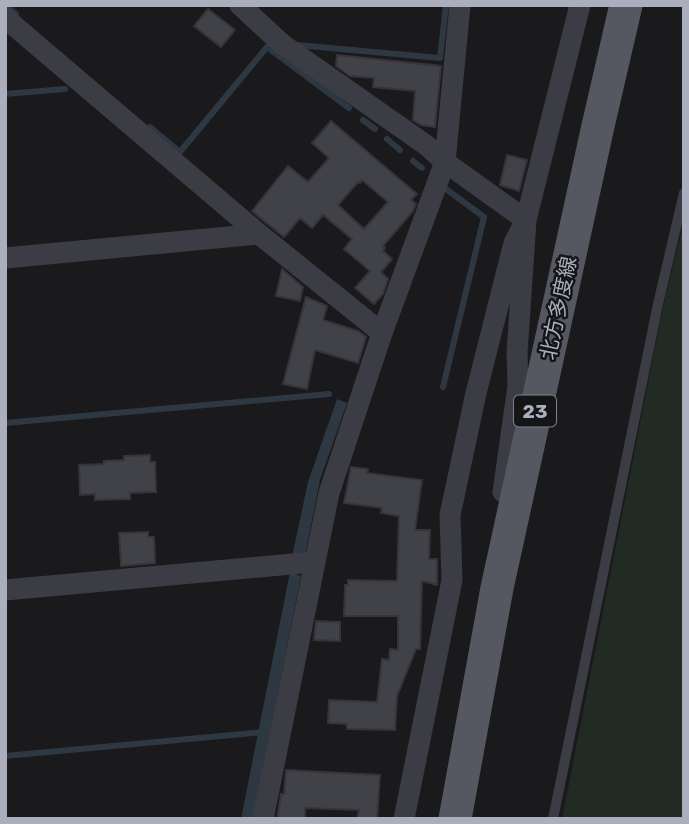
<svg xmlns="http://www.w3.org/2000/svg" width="689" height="824" font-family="Rubik,'Noto Sans JP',sans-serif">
  <rect width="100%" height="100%" fill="#1a1a1c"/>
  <path fill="#212b23" d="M 684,221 L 684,819 L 562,819 L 663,307 Z"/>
  <path fill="#2e3842" d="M 337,399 L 347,403 L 320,480 L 305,556 L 292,557 L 308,482 Z
    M 290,572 L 301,576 L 253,819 L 241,819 Z"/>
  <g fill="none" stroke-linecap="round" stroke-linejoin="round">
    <path stroke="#2e3842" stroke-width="6" d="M 5,5 L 16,14
      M 297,45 L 440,58 L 446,5
      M 5,94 L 65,89
      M 363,120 L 375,129
      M 150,127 L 180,152 L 267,47 L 349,108
      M 387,139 L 400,150
      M 413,161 L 422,168
      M 443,387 L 484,217 L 446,189
      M 5,423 L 329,394
      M 5,756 L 264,732"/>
  </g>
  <path fill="#414247" stroke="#343439" stroke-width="2" fill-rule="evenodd" d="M 208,9 L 235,30 L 221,47 L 194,26 Z
    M 337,55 L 441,66 L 435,127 L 421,125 L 413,120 L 415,91 L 373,87 L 374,78 L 350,76 L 336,66 Z
    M 331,121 L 417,194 L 411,200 L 416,204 L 413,211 L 383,246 L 385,248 L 383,251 L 392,259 L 381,272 L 388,279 L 383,294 L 374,304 L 355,288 L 370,271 L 344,249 L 352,239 L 323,215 L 312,228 L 300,218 L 284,237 L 252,211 L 288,166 L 308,182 L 329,158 L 312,143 ZM 362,180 L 388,202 L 364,229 L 338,205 L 358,182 L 360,183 Z
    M 507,155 L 527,160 L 519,191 L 500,185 Z
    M 282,269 L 303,287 L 300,301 L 276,296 Z
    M 306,297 L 327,306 L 323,320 L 358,331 L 366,337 L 358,363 L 315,350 L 307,389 L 283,384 Z
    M 150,455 L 150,462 L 155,462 L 156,492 L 130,493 L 130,499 L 95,500 L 95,494 L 80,495 L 79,465 L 104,464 L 104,461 L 124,460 L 124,456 Z
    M 351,467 L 368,469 L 367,473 L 422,480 L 415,530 L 430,530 L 429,559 L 437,559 L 437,585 L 422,581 L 420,649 L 416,649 L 397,696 L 395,730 L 347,729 L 347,724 L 328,723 L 329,700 L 377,702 L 382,659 L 389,660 L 390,649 L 398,650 L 398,616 L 344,616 L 345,585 L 348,585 L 348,580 L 397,581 L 399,516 L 381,513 L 382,508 L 344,503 Z
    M 148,532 L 148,537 L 154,537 L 155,563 L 121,566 L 119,533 Z
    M 316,621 L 340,622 L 340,641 L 314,640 Z
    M 286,770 L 380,775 L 377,819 L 357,819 L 359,810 L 305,808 L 305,819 L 277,819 L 281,794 L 284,794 Z"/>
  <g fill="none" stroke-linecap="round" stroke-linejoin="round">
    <path stroke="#3c3d44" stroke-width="10" d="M 553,819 L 658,304 L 684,193"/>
    <path stroke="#3c3d44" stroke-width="21" d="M 240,5 L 282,44 L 426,145 L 445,162 L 526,220
      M 5,18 L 259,234 L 382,333
      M 5,258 L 259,234
      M 503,492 L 518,386 L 517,353 L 526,220 L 580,5
      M 5,590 L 314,562
      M 263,819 L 329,493 L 382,333 L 445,162 L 460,5
      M 404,819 L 452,580 L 450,515 L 476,393 L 514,243 L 526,220"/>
    <path stroke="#565861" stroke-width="33" d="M 455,819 L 497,588 L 598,126 L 626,5"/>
  </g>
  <g text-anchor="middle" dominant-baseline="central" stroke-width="5" stroke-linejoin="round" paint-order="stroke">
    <rect fill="#151518" stroke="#7e818c" stroke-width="2" x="514" y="395.5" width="42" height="31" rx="5"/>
    <g font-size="19" font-weight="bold" fill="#abafbd">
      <text x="535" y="411">23</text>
    </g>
    <g font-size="21" fill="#abafbd" stroke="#151518">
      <text transform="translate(558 308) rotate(-78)">北方多度線</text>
    </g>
  </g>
  <rect width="689" height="824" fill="none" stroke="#abafbd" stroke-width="14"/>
</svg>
